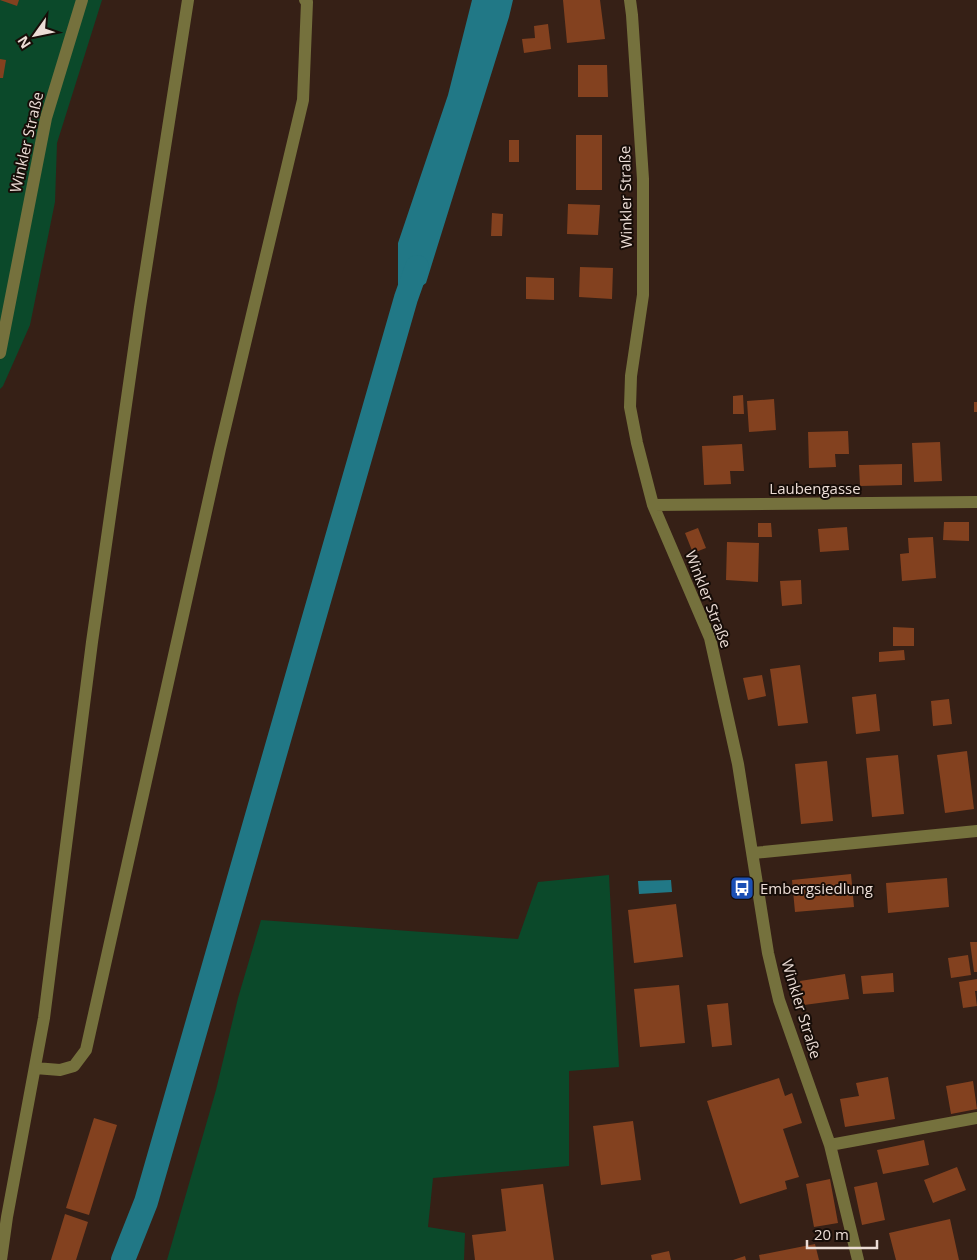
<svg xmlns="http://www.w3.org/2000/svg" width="977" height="1260" font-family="'Open Sans',sans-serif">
  <rect width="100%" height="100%" fill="#362016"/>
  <path fill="#0b492a" d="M 0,0 L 102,0 L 57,143 L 55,202 L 30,325 L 3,386 L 0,389 Z
    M 609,875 L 619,1067 L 569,1071 L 569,1166 L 433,1178 L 428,1227 L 465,1233 L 464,1260 L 167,1260 L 216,1090 L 238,998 L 261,920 L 518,939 L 538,882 Z"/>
  <path fill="#217886" d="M 472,0 L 513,0 L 509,17 L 426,283 L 406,298 L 398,287 L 398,243 L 448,95 Z
    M 671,880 L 672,892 L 639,894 L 638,881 Z"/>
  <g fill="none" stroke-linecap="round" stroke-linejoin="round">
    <path stroke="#217886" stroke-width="24" d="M 123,1260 L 146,1202 L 406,298 L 417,267"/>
  </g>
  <path fill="#83411f" d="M 0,0 L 19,0 L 17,6 Z
    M 563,0 L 600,0 L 605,39 L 567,43 Z
    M 548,24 L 551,49 L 524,53 L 522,39 L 535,38 L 534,26 Z
    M 0,59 L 6,60 L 3,78 L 0,78 Z
    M 578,65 L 607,65 L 608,97 L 578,97 Z
    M 576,135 L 602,135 L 602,190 L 576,190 Z
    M 509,140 L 519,140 L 519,162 L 509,162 Z
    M 568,204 L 600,205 L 598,235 L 567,234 Z
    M 492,213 L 503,214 L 502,236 L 491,236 Z
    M 580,267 L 613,268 L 612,299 L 579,297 Z
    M 526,277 L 554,278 L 554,300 L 526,299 Z
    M 743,395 L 744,414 L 733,414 L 733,396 Z
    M 774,399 L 776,430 L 749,432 L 747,401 Z
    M 974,402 L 977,402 L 977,412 L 974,412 Z
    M 848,431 L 849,454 L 835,454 L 836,467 L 809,468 L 808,432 Z
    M 940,442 L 942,481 L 914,482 L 912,443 Z
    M 742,444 L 744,471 L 730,471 L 731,484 L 704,485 L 702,446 Z
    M 902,464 L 902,485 L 860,486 L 859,465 Z
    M 944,522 L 969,522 L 969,541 L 943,540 Z
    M 758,523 L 771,523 L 772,537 L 758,537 Z
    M 847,527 L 849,550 L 820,552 L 818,529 Z
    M 698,528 L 706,548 L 693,553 L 685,533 Z
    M 933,537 L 936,578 L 902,581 L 900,554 L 909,553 L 908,538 Z
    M 727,542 L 759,543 L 758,582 L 726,580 Z
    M 801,580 L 802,604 L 782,606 L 780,581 Z
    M 893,627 L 914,628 L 914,646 L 893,646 Z
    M 904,650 L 905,660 L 879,662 L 879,652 Z
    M 800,665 L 808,723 L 778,726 L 770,669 Z
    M 762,675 L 766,696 L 748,700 L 743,678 Z
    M 876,694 L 880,731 L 856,734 L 852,697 Z
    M 949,699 L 952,724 L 933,726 L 931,701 Z
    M 967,751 L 974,809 L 945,813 L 937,755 Z
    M 898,755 L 904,814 L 872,817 L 866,758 Z
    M 827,761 L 833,821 L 801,824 L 795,764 Z
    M 851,874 L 854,907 L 795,912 L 792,880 Z
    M 947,878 L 949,907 L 888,913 L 886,883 Z
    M 676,904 L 683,957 L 634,963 L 628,910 Z
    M 970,942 L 977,942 L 977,972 L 974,972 Z
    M 968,955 L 971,975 L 951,978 L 948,958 Z
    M 893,973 L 894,992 L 863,994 L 861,976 Z
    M 845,974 L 849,999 L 804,1005 L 800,981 Z
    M 977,979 L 977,991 L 975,991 L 977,1006 L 963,1008 L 959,982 Z
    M 679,985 L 685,1043 L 640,1047 L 634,989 Z
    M 728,1003 L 732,1045 L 712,1047 L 707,1005 Z
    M 888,1077 L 895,1119 L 845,1127 L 840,1099 L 859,1096 L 856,1083 Z
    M 779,1078 L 785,1096 L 792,1093 L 802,1123 L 783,1129 L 799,1177 L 785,1181 L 787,1189 L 740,1204 L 707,1101 Z
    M 973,1081 L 977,1109 L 951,1114 L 946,1086 Z
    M 94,1118 L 117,1125 L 89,1215 L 66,1208 Z
    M 633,1121 L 641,1180 L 601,1185 L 593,1126 Z
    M 924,1140 L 929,1165 L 883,1174 L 877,1150 Z
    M 957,1167 L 966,1190 L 933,1203 L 924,1180 Z
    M 830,1179 L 838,1223 L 814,1227 L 806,1184 Z
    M 877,1182 L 885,1220 L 862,1225 L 854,1187 Z
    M 543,1184 L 554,1260 L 475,1260 L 472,1235 L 506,1231 L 501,1189 Z
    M 65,1214 L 88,1222 L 76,1260 L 51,1260 Z
    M 950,1219 L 959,1260 L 896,1260 L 889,1233 Z
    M 815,1244 L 819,1260 L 760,1260 L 759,1255 Z
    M 669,1251 L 671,1260 L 652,1260 L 651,1255 Z
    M 745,1256 L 746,1260 L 733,1260 Z"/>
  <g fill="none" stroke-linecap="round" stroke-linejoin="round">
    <path stroke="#75713d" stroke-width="12" d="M 630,0 L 632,15 L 643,179 L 643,295 L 631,376 L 630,407 L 637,443 L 653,505 L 710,638 L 738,764 L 768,953 L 779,1000 L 830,1145 L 858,1260
      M 0,353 L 46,118 L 82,0
      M 653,505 L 977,502
      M 753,853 L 977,831
      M 35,1068 L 60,1070 L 74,1066 L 86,1050 L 220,449 L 303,100 L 307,2 L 305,0
      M 830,1145 L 977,1118
      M 1,1260 L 7,1217 L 44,1018 L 92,642 L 140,307 L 188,0"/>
  </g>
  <defs>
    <g id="bus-square" transform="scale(1.25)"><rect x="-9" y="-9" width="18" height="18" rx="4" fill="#1a4fb4" stroke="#170d08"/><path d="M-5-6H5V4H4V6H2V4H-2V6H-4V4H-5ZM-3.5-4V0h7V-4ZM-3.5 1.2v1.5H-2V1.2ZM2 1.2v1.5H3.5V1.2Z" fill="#fff"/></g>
  </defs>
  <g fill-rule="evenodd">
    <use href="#bus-square" x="742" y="888"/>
  </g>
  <g text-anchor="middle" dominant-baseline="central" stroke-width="4" stroke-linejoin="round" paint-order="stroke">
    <g font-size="15" fill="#ecddd6" stroke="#170d08">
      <text transform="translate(26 142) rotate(-77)">Winkler Straße</text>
      <text transform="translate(625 197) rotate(-91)">Winkler Straße</text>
      <text x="815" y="488">Laubengasse</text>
      <text transform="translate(709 599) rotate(69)">Winkler Straße</text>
      <text transform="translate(802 1009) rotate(73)">Winkler Straße</text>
    </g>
    <g font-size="15" fill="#ecddd6" stroke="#170d08" text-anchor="start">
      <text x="760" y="888">Embergsiedlung</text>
    </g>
  </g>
  <g transform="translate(35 35) rotate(237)" stroke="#170d08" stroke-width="4" paint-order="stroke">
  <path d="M0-4L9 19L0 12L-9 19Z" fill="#ecddd6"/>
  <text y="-8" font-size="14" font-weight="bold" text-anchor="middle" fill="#ecddd6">N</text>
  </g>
  <path d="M807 1240v8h70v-8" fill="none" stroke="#ecddd6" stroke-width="2.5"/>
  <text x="814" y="1240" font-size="15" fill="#ecddd6" stroke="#170d08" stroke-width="4" paint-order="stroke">20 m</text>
</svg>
